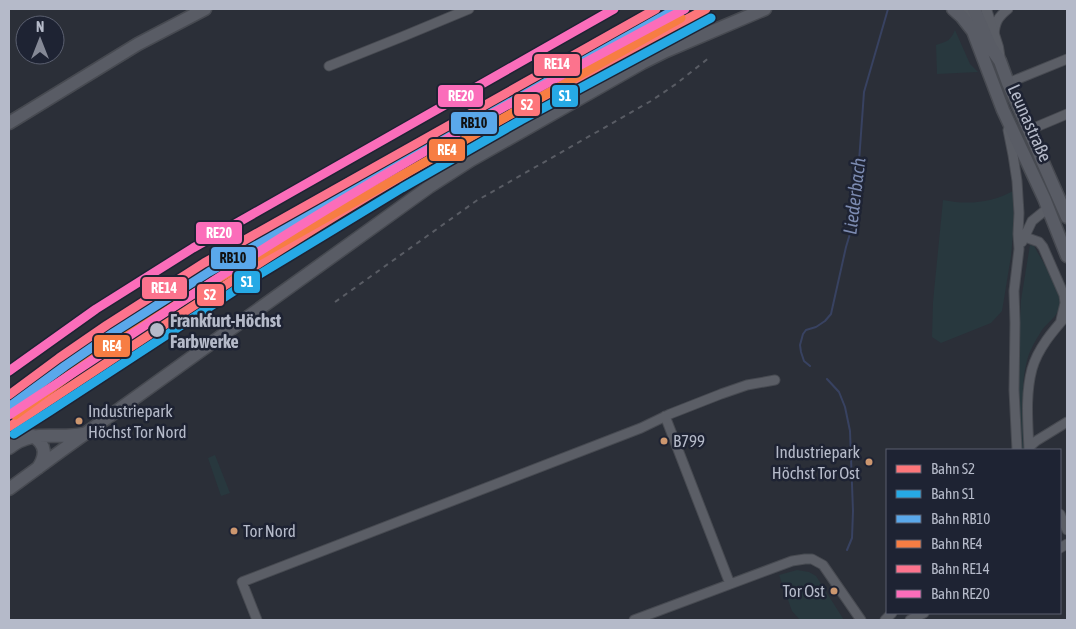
<svg xmlns="http://www.w3.org/2000/svg" width="1076" height="629" font-family="'Asap Condensed',sans-serif">
  <rect width="100%" height="100%" fill="#2b2f38"/>
  <path fill="#28383e" d="M 955,30 L 970,64 L 978,72 L 937,74 L 936,45 C 948,41 950,41 955,30 Z
    M 1013,191 L 1014,223 L 1011,256 L 1002,311 L 991,323 L 941,343 L 932,337 L 933,302 L 943,200 C 968,205 991,203 1013,191 Z
    M 1030,245 L 1034,246 C 1041,259 1063,293 1060,306 C 1058,316 1048,322 1042,330 C 1035,341 1028,353 1026,365 C 1020,389 1025,425 1025,450 L 1021,450 L 1018,362 L 1021,300 Z
    M 215,455 L 230,493 L 221,496 L 208,458 Z
    M 797,570 L 809,572 L 816,576 L 844,620 L 800,620 L 792,611 L 779,575 Z"/>
  <g fill="none" stroke-linecap="round" stroke-linejoin="round">
    <path stroke="#384261" stroke-width="2" d="M 810,366 L 804,361 L 801,352 L 800,345 L 803,334 L 806,330 L 816,327 L 825,321 L 831,314 L 846,247 L 855,217 L 864,92 L 888,9
      M 827,379 L 839,392 L 845,407 L 850,431 L 853,511 L 852,538 L 847,550"/>
    <g stroke="#474a51" stroke-width="11">
      <path id="minor" d="M 994,35 C 995,22 998,17 1008,9
        M 329,66 L 404,36 L 469,9
        M 1008,83 L 1067,59
        M 1008,130 L 1013,155 L 1017,181 L 1019,213 L 1018,234 L 1019,249 L 1014,291 L 1015,323 L 1014,390 L 1017,450
        M 1029,130 L 1067,114
        M 1025,237 L 1039,242 L 1043,247 L 1064,295 L 1065,303 L 1061,320
        M 1022,242 L 1032,221 L 1048,208
        M 665,416 L 730,584
        M 1029,447 L 1036,441 L 1067,422
        M 1029,450 C 1028,424 1025,395 1032,369 C 1038,348 1053,331 1067,315
        M 1060,514 L 1067,530
        M 1060,548 L 1067,544
        M 257,620 L 242,582 L 641,428 L 670,414 L 721,394 L 747,385 L 775,380
        M 634,620 L 792,561 L 805,559 L 812,559 L 823,565 L 861,620
        M 885,620 L 892,613
        M 910,620 L 924,613"/>
    </g>
    <g stroke="#474a51" stroke-width="12">
      <path id="tertiary" d="M 966,9 L 972,27
        M 986,9 L 998,47 L 1000,60"/>
    </g>
    <g stroke="#474a51" stroke-width="15">
      <path id="secondary" d="M 953,9 L 962,17 L 973,31 L 1003,110 L 1044,198 L 1067,256
        M 974,9 L 991,48 L 1000,61 L 1008,83 L 1067,217
        M 9,123 L 138,44 L 205,9
        M 33,436 C 47,445 46,456 38,468
        M 9,448 C 34,428 54,440 83,434
        M 9,489 L 61,451 L 429,187 L 471,160 L 642,63 L 666,51 L 765,9"/>
    </g>
    <use href="#minor" stroke="#5b5e66" stroke-width="9"/>
    <use href="#tertiary" stroke="#5b5e66" stroke-width="10"/>
    <use href="#secondary" stroke="#595c65" stroke-width="12"/>
    <path stroke="#595c64" stroke-width="2" stroke-dasharray="5 5" stroke-linecap="butt" d="M 335,302 L 476,201 L 651,101 L 676,84 L 710,57"/>
    <g stroke="#1e2333" stroke-width="12">
      <path id="rail-1" d="M 9,427 C 138,343 265,256 398,178 C 499,119 603,64 706,9"/>
    </g>
    <g stroke="#1e2333" stroke-width="12">
      <path id="rail-2" d="M 14,434 L 50,411 L 260,274 L 402,188 L 521,120 L 711,18"/>
    </g>
    <g stroke="#1e2333" stroke-width="12">
      <path id="rail-3" d="M 9,407 L 65,366 L 113,333 L 209,272 L 676,9"/>
    </g>
    <g stroke="#1e2333" stroke-width="12">
      <path id="rail-4" d="M 15,415 L 71,374 L 119,341 L 214,281 L 681,18"/>
    </g>
    <g stroke="#1e2333" stroke-width="12">
      <path id="rail-5" d="M 9,395 L 59,358 L 107,325 L 204,263 L 656,9"/>
    </g>
    <g stroke="#1e2333" stroke-width="12">
      <path id="rail-6" d="M 9,371 L 96,309 L 193,248 L 614,9
        M 9,415 C 136,332 262,246 393,170 C 489,114 587,61 685,9"/>
    </g>
    <use href="#rail-1" stroke="#fd767a" stroke-width="9"/>
    <use href="#rail-2" stroke="#26a9e5" stroke-width="9"/>
    <use href="#rail-3" stroke="#5aa8eb" stroke-width="9"/>
    <use href="#rail-4" stroke="#f77d43" stroke-width="9"/>
    <use href="#rail-5" stroke="#fc738d" stroke-width="9"/>
    <use href="#rail-6" stroke="#fb6dba" stroke-width="9"/>
  </g>
  <circle fill="#b5bac9" stroke="#1e2333" stroke-width="2" cx="157" cy="330" r="8"/>
  <g fill="#cd976f" stroke="#1e2333" stroke-width="2">
    <circle cx="79" cy="421" r="4.5"/>
    <circle cx="664" cy="441" r="4.5"/>
    <circle cx="869" cy="462" r="4.5"/>
    <circle cx="234" cy="531" r="4.5"/>
    <circle cx="834" cy="591" r="4.5"/>
  </g>
  <g text-anchor="middle" dominant-baseline="central" stroke-width="5" stroke-linejoin="round" paint-order="stroke">
    <g font-size="17" fill="#b5bac9" stroke="#1e2333" text-anchor="start">
      <text x="88" y="411">Industriepark<tspan x="88" dy="21">Höchst Tor Nord</tspan></text>
      <text x="673" y="441">B799</text>
      <text x="860" y="452" text-anchor="end">Industriepark<tspan x="860" dy="21">Höchst Tor Ost</tspan></text>
      <text x="243" y="531">Tor Nord</text>
      <text x="825" y="591" text-anchor="end">Tor Ost</text>
    </g>
    <g font-size="18" fill="#b5bac9" stroke="#1e2333">
      <text transform="translate(1030 123) rotate(66)">Leunastraße</text>
    </g>
    <g font-size="18" font-weight="bold" fill="#b5bac9" stroke="#1e2333" text-anchor="start">
      <text x="170" y="320">Frankfurt-Höchst<tspan x="170" dy="21">Farbwerke</tspan></text>
    </g>
    <g font-size="19" font-style="italic" fill="#7c8bb1" stroke="#1e2333">
      <text transform="translate(854 196) rotate(-83)">Liederbach</text>
    </g>
  </g>
  <g stroke="#1e2333" stroke-width="2">
    <rect x="533" y="53" width="48" height="24" rx="5" fill="#fc738d"/>
    <rect x="437" y="84" width="47" height="24" rx="5" fill="#fb6dba"/>
    <rect x="551" y="84" width="28" height="24" rx="5" fill="#26a9e5"/>
    <rect x="513" y="93" width="28" height="24" rx="5" fill="#fd767a"/>
    <rect x="450" y="111" width="48" height="24" rx="5" fill="#5aa8eb"/>
    <rect x="428" y="138" width="38" height="24" rx="5" fill="#f77d43"/>
    <rect x="195" y="221" width="48" height="24" rx="5" fill="#fb6dba"/>
    <rect x="210" y="246" width="47" height="24" rx="5" fill="#5aa8eb"/>
    <rect x="233" y="270" width="28" height="24" rx="5" fill="#26a9e5"/>
    <rect x="141" y="276" width="47" height="24" rx="5" fill="#fc738d"/>
    <rect x="196" y="283" width="29" height="24" rx="5" fill="#fd767a"/>
    <rect x="93" y="334" width="38" height="24" rx="5" fill="#f77d43"/>
  </g>
  <g font-size="14" text-anchor="middle" font-weight="bold" fill="#fff">
    <text x="557" y="69">RE14</text>
    <text x="461" y="101">RE20</text>
    <text x="565" y="101">S1</text>
    <text x="527" y="110">S2</text>
    <text x="447" y="155">RE4</text>
    <text x="219" y="238">RE20</text>
    <text x="247" y="287">S1</text>
    <text x="164" y="293">RE14</text>
    <text x="210" y="300">S2</text>
    <text x="112" y="351">RE4</text>
  </g>
  <g font-size="14" text-anchor="middle" font-weight="bold" fill="#111">
    <text x="474" y="128">RB10</text>
    <text x="233" y="263">RB10</text>
  </g>
  <rect width="1076" height="629" fill="none" stroke="#b5bac9" stroke-width="20"/>
  <rect x="886" y="449" width="175" height="165" fill="#1e2333" stroke="#5a5f6f"/>
  <rect x="896" y="465" width="25" height="8" fill="#fd767a" stroke="#5a5f6f"/>
  <text x="931" y="474" font-size="15" fill="#b5bac9">Bahn S2</text>
  <rect x="896" y="490" width="25" height="8" fill="#26a9e5" stroke="#5a5f6f"/>
  <text x="931" y="499" font-size="15" fill="#b5bac9">Bahn S1</text>
  <rect x="896" y="515" width="25" height="8" fill="#5aa8eb" stroke="#5a5f6f"/>
  <text x="931" y="524" font-size="15" fill="#b5bac9">Bahn RB10</text>
  <rect x="896" y="540" width="25" height="8" fill="#f77d43" stroke="#5a5f6f"/>
  <text x="931" y="549" font-size="15" fill="#b5bac9">Bahn RE4</text>
  <rect x="896" y="565" width="25" height="8" fill="#fc738d" stroke="#5a5f6f"/>
  <text x="931" y="574" font-size="15" fill="#b5bac9">Bahn RE14</text>
  <rect x="896" y="590" width="25" height="8" fill="#fb6dba" stroke="#5a5f6f"/>
  <text x="931" y="599" font-size="15" fill="#b5bac9">Bahn RE20</text>
  <g transform="translate(40 40)"><circle r="24" fill="#1e2333" stroke="#5a5f6f"/>
  <path d="M0-4L9 19L0 12L-9 19Z" fill="#858996"/>
  <text y="-8" font-size="14" font-weight="bold" text-anchor="middle" fill="#b5bac9">N</text>
  </g>
</svg>
